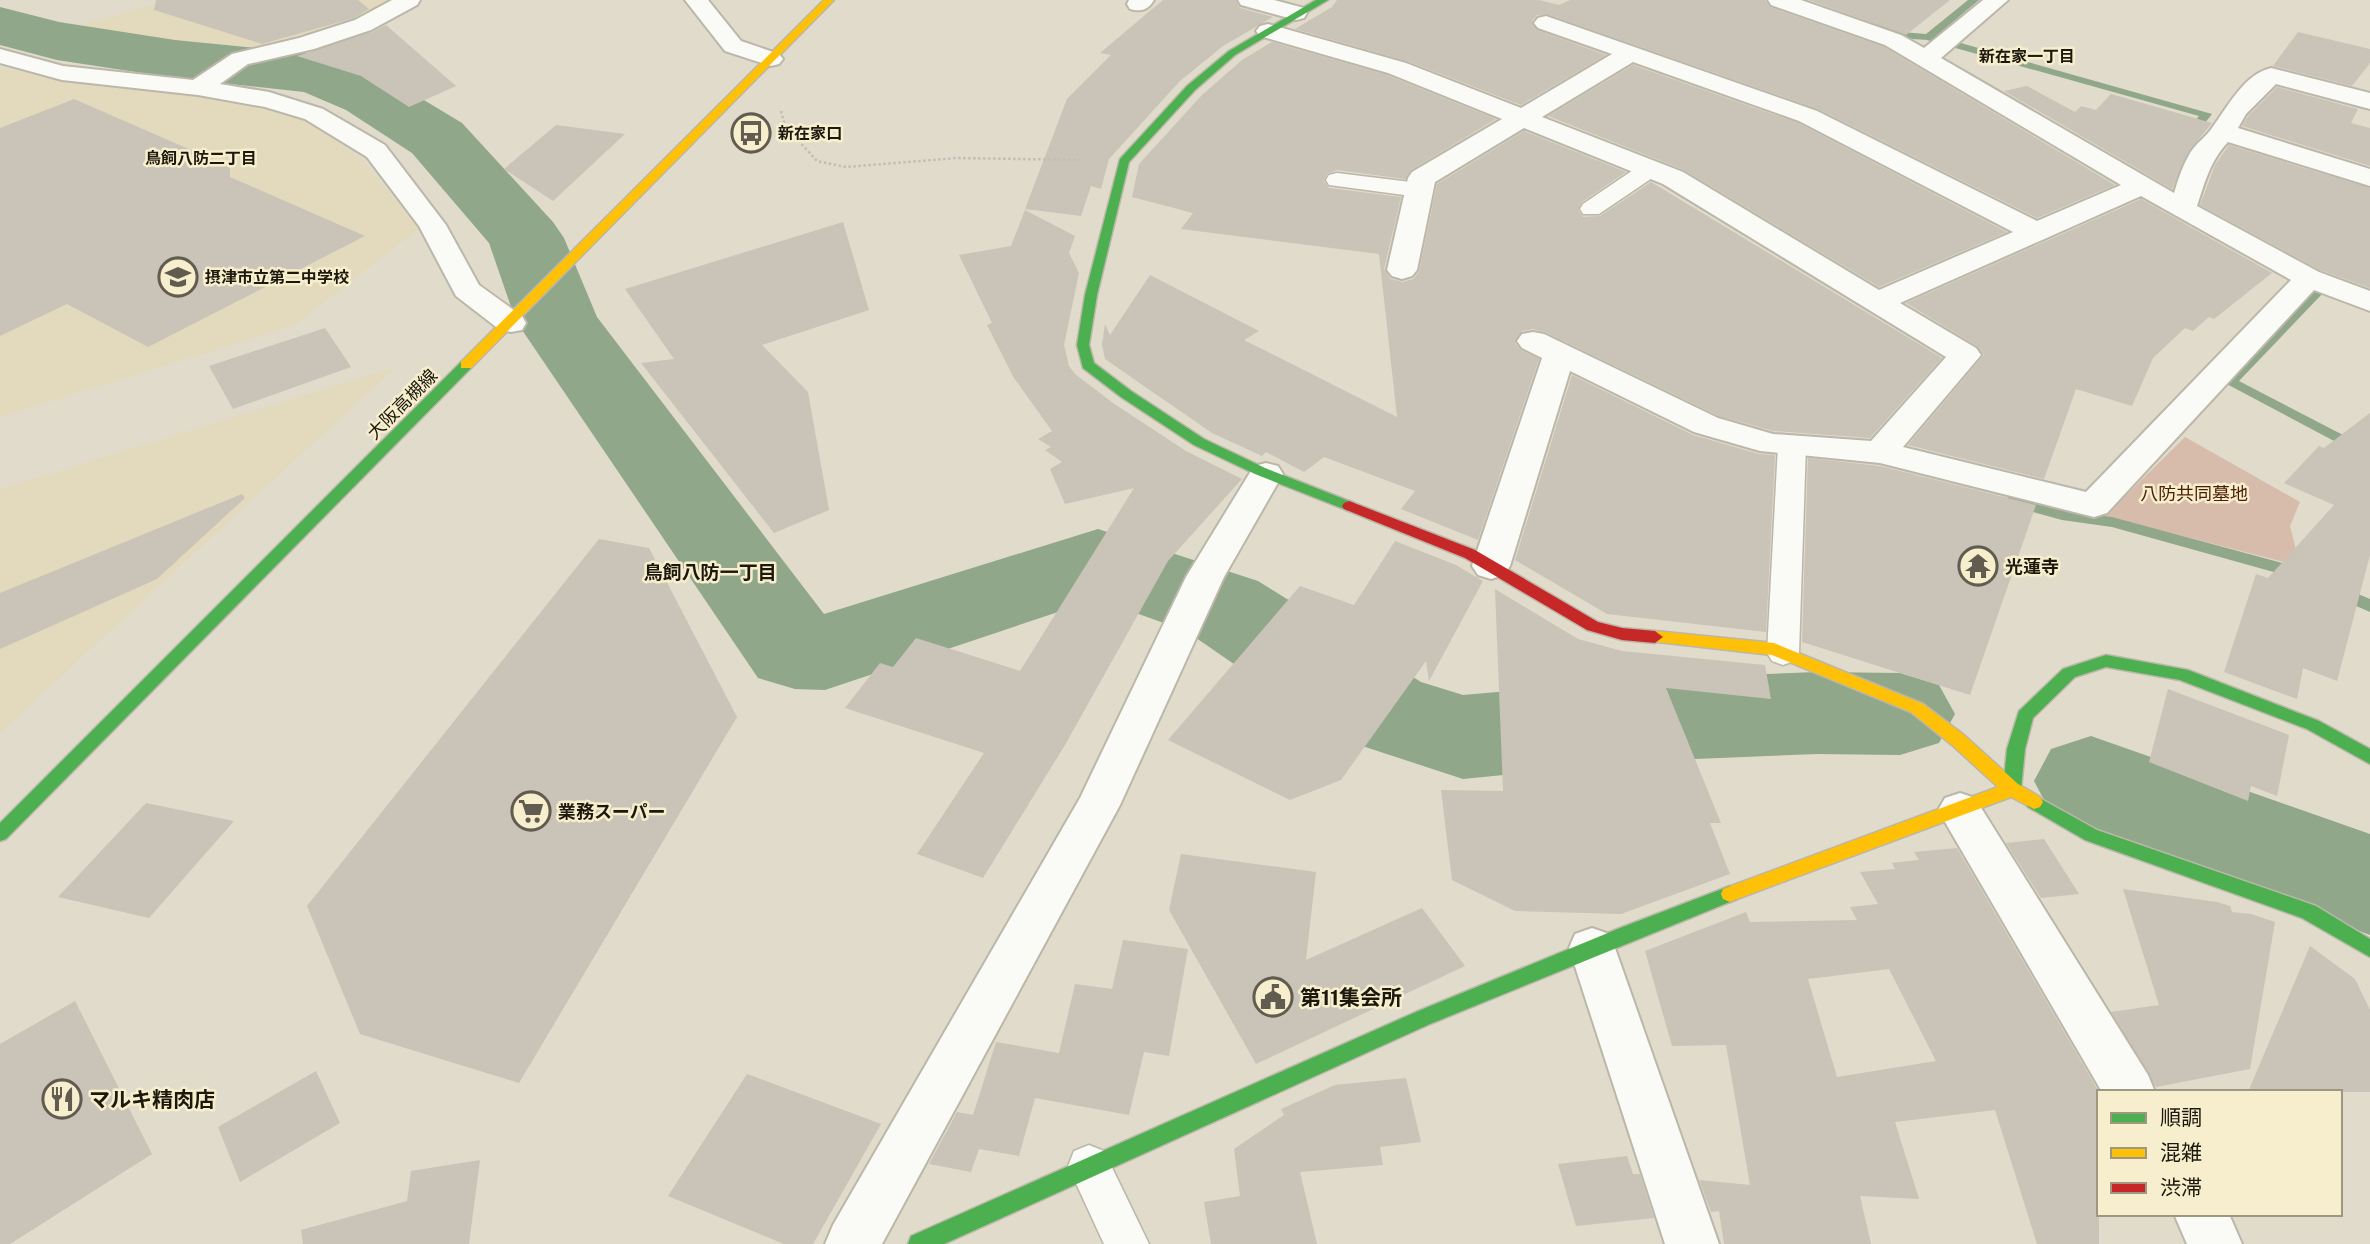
<svg xmlns="http://www.w3.org/2000/svg" width="2370" height="1244" font-family="'Public Sans','Noto Sans JP',sans-serif">
  <rect width="100%" height="100%" fill="#e0dbca"/>
  <path fill="#e3dabd" d="M 169,0 L 397,0 L 355,24 L 223,59 L 122,46 L 61,31 Z
    M 0,68 L 65,78 L 132,84 L 253,107 L 302,120 L 360,157 L 419,229 L 293,326 L 0,417 Z
    M 396,367 L 0,733 L 0,489 Z"/>
  <path fill="#d7bcab" d="M 2185,437 L 2300,502 L 2290,526 L 2300,566 L 2105,516 Z"/>
  <g fill="none" stroke-linecap="round" stroke-linejoin="round">
    <path fill="#90a78a" fill-rule="evenodd" d="M 1968,0 L 1979,0 L 1936,36 L 2212,114 L 2190,142 L 2182,142 L 2180,139 L 2199,116 L 1927,40 L 1899,38 L 1873,27 L 1878,24 L 1901,32 L 1926,34 Z
      M 2319,285 L 2326,289 L 2324,292 L 2239,381 L 2370,449 L 2370,460 L 2223,382 L 2314,286 Z
      M 2014,496 L 2063,510 L 2112,517 L 2305,569 L 2307,573 L 2299,579 L 2112,527 L 2062,520 L 2008,505 L 2006,501 L 2008,497 Z
      M 2337,585 L 2370,599 L 2370,612 L 2331,595 L 2328,591 Z"/>
    <path fill="#90a78a" fill-rule="evenodd" d="M 0,7 L 59,22 L 175,40 L 317,54 L 340,60 L 394,82 L 462,123 L 553,222 L 564,238 L 597,317 L 824,614 L 1098,529 L 1258,581 L 1421,682 L 1463,695 L 1647,679 L 1817,672 L 1900,673 L 1939,685 L 1955,714 L 1939,743 L 1900,755 L 1817,754 L 1647,761 L 1463,779 L 1344,740 L 1186,631 L 1097,599 L 825,690 L 795,689 L 758,678 L 516,321 L 489,243 L 412,153 L 346,110 L 304,92 L 175,78 L 57,60 L 0,45 Z
      M 2091,736 L 2370,834 L 2370,935 L 2051,813 L 2034,781 L 2051,749 Z"/>
  </g>
  <path fill="#cac3b7" fill-rule="evenodd" d="M 156,0 L 358,0 L 369,9 L 354,18 L 262,44 L 154,10 Z
    M 1163,0 L 1236,0 L 1240,8 L 1273,17 L 1223,46 L 1180,81 L 1109,159 L 1101,189 L 1091,186 L 1081,216 L 1025,209 L 1067,99 L 1111,55 L 1100,53 Z
    M 1337,0 L 1539,0 L 1559,5 L 1570,0 L 1765,0 L 1770,7 L 1884,47 L 2115,185 L 2037,218 L 1818,109 L 1547,14 L 1537,15 L 1532,21 L 1537,30 L 1606,55 L 1521,105 L 1407,61 L 1295,29 L 1332,7 Z
    M 1809,0 L 1950,0 L 1906,35 Z
    M 386,25 L 456,86 L 409,107 L 361,76 L 297,56 L 372,32 Z
    M 2298,32 L 2370,49 L 2370,63 L 2352,86 L 2273,66 Z
    M 1272,42 L 1387,75 L 1496,119 L 1411,170 L 1405,179 L 1337,170 L 1327,174 L 1324,181 L 1329,188 L 1401,197 L 1384,269 L 1391,279 L 1403,282 L 1413,279 L 1419,272 L 1437,184 L 1524,131 L 1626,172 L 1582,202 L 1578,210 L 1583,217 L 1600,216 L 1651,182 L 1942,358 L 1870,438 L 1773,431 L 1719,416 L 1545,332 L 1533,329 L 1522,331 L 1515,343 L 1521,350 L 1539,359 L 1478,540 L 1401,509 L 1415,491 L 1324,457 L 1304,472 L 1266,452 L 1262,456 L 1212,433 L 1105,359 L 1102,345 L 1105,324 L 1110,335 L 1150,275 L 1259,331 L 1244,340 L 1397,417 L 1379,254 L 1181,229 L 1193,213 L 1132,197 L 1139,164 L 1202,95 L 1242,60 Z
    M 1633,65 L 1798,123 L 2007,232 L 1879,287 L 1684,170 L 1548,116 Z
    M 2027,86 L 2075,112 L 2081,106 L 2096,110 L 2111,94 L 2212,123 L 2188,152 L 2172,189 L 2004,91 Z
    M 2277,87 L 2358,109 L 2351,123 L 2370,128 L 2370,166 L 2242,126 L 2248,116 Z
    M 74,99 L 230,167 L 230,177 L 365,236 L 148,347 L 67,304 L 0,336 L 0,128 Z
    M 556,125 L 625,134 L 553,201 L 504,169 Z
    M 2229,145 L 2370,188 L 2370,288 L 2320,270 L 2200,205 L 2215,165 Z
    M 2141,199 L 2272,273 L 2214,319 L 2209,317 L 2193,331 L 2185,328 L 2153,358 L 2132,406 L 2076,389 L 2044,479 L 1908,445 L 1984,355 L 1977,346 L 1906,303 Z
    M 1025,210 L 1075,236 L 1069,253 L 1079,273 L 1064,345 L 1069,366 L 1075,374 L 1113,403 L 1186,451 L 1242,479 L 1168,561 L 1065,745 L 983,878 L 917,854 L 984,753 L 845,708 L 880,663 L 893,667 L 916,638 L 1020,671 L 1134,488 L 1065,504 L 1050,469 L 1062,462 L 1045,450 L 1051,447 L 1038,439 L 1052,431 L 1014,378 L 987,325 L 992,323 L 959,255 L 1011,246 Z
    M 843,222 L 869,310 L 762,345 L 808,392 L 829,510 L 774,533 L 641,363 L 674,359 L 625,289 Z
    M 325,328 L 351,367 L 233,409 L 209,366 Z
    M 1572,375 L 1693,435 L 1759,454 L 1775,455 L 1766,632 L 1607,614 L 1515,560 Z
    M 2370,413 L 2370,555 L 2337,681 L 2303,668 L 2297,699 L 2224,672 L 2256,574 L 2268,578 L 2334,505 L 2284,483 L 2319,446 L 2324,448 Z
    M 1808,458 L 1880,466 L 2036,505 L 1970,695 L 1802,642 Z
    M 242,494 L 245,498 L 157,579 L 0,649 L 0,593 Z
    M 599,539 L 649,548 L 737,717 L 519,1083 L 360,1034 L 307,906 Z
    M 1395,541 L 1456,565 L 1483,581 L 1429,681 L 1426,661 L 1341,780 L 1290,800 L 1168,740 L 1300,586 L 1354,605 Z
    M 1495,589 L 1578,639 L 1622,651 L 1765,665 L 1771,699 L 1666,688 L 1721,823 L 1710,823 L 1730,874 L 1621,914 L 1515,911 L 1452,880 L 1441,790 L 1503,791 Z
    M 2168,689 L 2289,735 L 2277,796 L 2251,786 L 2248,801 L 2149,762 Z
    M 146,803 L 234,821 L 149,918 L 58,897 Z
    M 2044,839 L 2079,894 L 2041,898 L 2006,843 Z
    M 1957,848 L 2099,1092 L 2099,1244 L 2037,1244 L 1995,1110 L 1895,1122 L 1919,1199 L 1860,1196 L 1871,1244 L 1724,1244 L 1719,1211 L 1711,1212 L 1699,1180 L 1750,1185 L 1726,1045 L 1672,1046 L 1645,951 L 1746,912 L 1750,922 L 1857,920 L 1850,907 L 1878,904 L 1860,872 L 1895,869 L 1892,863 L 1919,860 L 1914,852 ZM 1889,969 L 1936,1061 L 1837,1077 L 1808,979 Z
    M 1181,854 L 1316,872 L 1306,960 L 1422,908 L 1465,966 L 1256,1064 L 1169,910 Z
    M 2123,889 L 2217,902 L 2230,906 L 2232,912 L 2251,914 L 2275,922 L 2250,1069 L 2156,1087 L 2111,1012 L 2159,1005 Z
    M 1123,940 L 1188,949 L 1169,1056 L 1144,1052 L 1129,1115 L 1035,1098 L 1019,1156 L 979,1149 L 971,1172 L 929,1164 L 957,1112 L 973,1115 L 996,1042 L 1059,1053 L 1075,984 L 1112,989 Z
    M 2310,946 L 2355,979 L 2370,1010 L 2370,1092 L 2248,1092 Z
    M 75,1001 L 152,1154 L 10,1244 L 0,1244 L 0,1044 Z
    M 316,1071 L 340,1123 L 240,1182 L 218,1127 Z
    M 747,1074 L 881,1124 L 813,1244 L 784,1244 L 668,1196 Z
    M 1406,1078 L 1421,1142 L 1380,1147 L 1383,1165 L 1300,1172 L 1317,1244 L 1211,1244 L 1204,1202 L 1240,1196 L 1234,1149 L 1284,1115 L 1281,1109 L 1335,1085 Z
    M 1627,1156 L 1633,1174 L 1640,1174 L 1654,1218 L 1576,1226 L 1558,1164 Z
    M 480,1160 L 469,1244 L 303,1244 L 301,1230 L 407,1201 L 411,1171 Z"/>
  <g fill="none" stroke-linecap="round" stroke-linejoin="round">
    <g stroke="#bbb7a9" stroke-width="3">
      <path id="lane" d="M 1650,162 L 1658,164 L 1661,169 L 1658,174 L 1599,214 L 1583,214 L 1580,209 L 1583,204 L 1642,164 Z
        M 1337,173 L 1419,183 L 1427,185 L 1430,190 L 1427,195 L 1419,197 L 1329,185 L 1326,180 L 1329,175 Z
        M 1792,436 L 1802,439 L 1806,445 L 1799,653 L 1794,661 L 1783,665 L 1772,661 L 1767,653 L 1778,445 L 1782,439 Z
        M 1089,1145 L 1104,1151 L 1149,1244 L 1104,1244 L 1068,1166 L 1074,1151 Z"/>
    </g>
    <g stroke="#bbb7a9" stroke-width="4">
      <path id="street" d="M 392,0 L 420,0 L 417,5 L 371,30 L 314,49 L 248,64 L 220,84 L 269,92 L 323,109 L 385,145 L 446,225 L 479,285 L 522,316 L 526,323 L 522,330 L 511,332 L 500,330 L 456,296 L 419,226 L 367,157 L 305,119 L 265,107 L 198,95 L 62,80 L 0,63 L 0,49 L 63,66 L 193,80 L 232,54 L 299,38 L 355,20 Z
        M 685,0 L 708,0 L 741,41 L 779,54 L 783,59 L 779,64 L 771,66 L 725,51 Z
        M 1129,0 L 1154,0 C 1148,10 1141,12 1130,9 L 1127,4 Z
        M 1238,0 L 1274,0 L 1304,8 L 1307,13 L 1304,18 L 1296,20 L 1241,5 Z
        M 1768,0 L 1801,0 L 1901,35 L 1924,48 L 1983,0 L 2008,0 L 1941,58 L 2174,193 C 2178,179 2183,165 2190,153 C 2196,143 2206,137 2212,128 C 2227,108 2244,74 2271,68 L 2370,93 L 2370,109 L 2276,84 L 2246,114 L 2238,128 L 2370,169 L 2370,186 L 2228,142 C 2210,161 2205,182 2197,206 L 2319,272 L 2370,291 L 2370,311 L 2314,290 L 2107,513 L 2094,517 L 1880,463 L 1760,451 L 1694,432 L 1570,371 L 1510,566 L 1504,575 L 1491,579 L 1478,575 L 1472,566 L 1542,358 L 1522,348 L 1517,341 L 1522,334 L 1533,332 L 1544,334 L 1718,418 L 1773,434 L 1871,441 L 1946,357 L 1663,184 L 1524,128 L 1435,182 L 1417,270 L 1412,276 L 1402,279 L 1392,276 L 1387,270 L 1408,178 L 1412,172 L 1502,119 L 1388,73 L 1260,36 L 1256,31 L 1260,26 L 1268,24 L 1406,63 L 1521,108 L 1612,54 L 1538,28 L 1534,23 L 1538,18 L 1546,16 L 1817,111 L 2037,221 L 2121,185 L 1885,45 L 1771,5 ZM 1633,62 L 1799,121 L 2013,232 L 1879,290 L 1683,172 L 1542,117 ZM 2141,196 L 2291,280 L 2086,492 L 1903,447 L 1981,355 L 1976,348 L 1900,303 Z
        M 1266,463 L 1278,466 L 1283,474 L 1224,577 L 1120,805 L 882,1244 L 825,1244 L 833,1225 L 1080,798 L 1186,577 L 1254,466 Z
        M 1960,793 L 1975,798 L 2148,1075 L 2155,1092 L 2102,1092 L 1938,810 L 1945,798 Z
        M 1592,928 L 1609,934 L 1615,948 L 1719,1244 L 1665,1244 L 1569,948 L 1575,934 Z
        M 2174,1214 L 2229,1214 L 2242,1244 L 2187,1244 Z"/>
    </g>
    <g stroke="#bbb7a9" stroke-width="3">
      <path id="fast" d="M 1316,0 L 1328,0 L 1235,55 L 1195,90 L 1129,162 L 1097,295 L 1089,345 L 1094,363 L 1131,391 L 1204,439 L 1265,468 L 1354,503 L 1356,506 L 1354,509 L 1349,511 L 1255,474 L 1194,445 L 1121,397 L 1083,368 L 1077,345 L 1085,295 L 1120,159 L 1187,86 L 1229,51 Z
        M 466,361 L 471,362 L 471,368 L 6,839 L 0,841 L 0,823 L 461,362 Z
        M 2106,655 L 2188,670 L 2319,721 L 2370,749 L 2370,764 L 2307,729 L 2180,680 L 2106,667 L 2075,677 L 2033,718 L 2025,749 L 2021,789 L 2018,794 L 2012,796 L 2006,794 L 2003,789 L 2007,749 L 2019,711 L 2063,669 Z
        M 2034,795 L 2097,830 L 2316,906 L 2370,939 L 2370,957 L 2302,918 L 2085,840 L 2028,807 L 2025,802 L 2028,797 Z
        M 1730,886 L 1737,889 L 1739,894 L 1737,899 L 1430,1024 L 944,1244 L 908,1244 L 911,1236 L 1416,1012 L 1620,928 Z"/>
    </g>
    <g stroke="#bbb7a9" stroke-width="3">
      <path id="slow" d="M 824,0 L 834,0 L 471,368 L 461,368 L 461,362 Z
        M 1655,631 L 1774,643 L 1923,704 L 1964,735 L 2018,784 L 2040,797 L 2043,802 L 2040,807 L 2034,809 L 2011,797 L 1737,899 L 1730,902 L 1723,899 L 1721,894 L 1723,889 L 1998,787 L 1952,745 L 1911,712 L 1772,655 L 1649,641 L 1647,637 L 1649,633 Z"/>
    </g>
    <g stroke="#bbb7a9" stroke-width="3">
      <path id="jam" d="M 1349,501 L 1475,550 L 1598,622 L 1622,628 L 1655,631 L 1663,637 L 1655,643 L 1622,640 L 1587,630 L 1465,558 L 1344,509 L 1342,506 L 1344,503 Z"/>
    </g>
    <path stroke="#c1beb7" stroke-width="2.5" stroke-dasharray="2.5 2.5" stroke-linecap="butt" d="M 781,111 L 785,126 L 817,161 L 846,167 L 957,158 L 1081,160"/>
    <use href="#lane" fill="#fafaf7" fill-rule="evenodd"/>
    <use href="#street" fill="#fafaf7" fill-rule="evenodd"/>
    <use href="#fast" fill="#4caf50" fill-rule="evenodd"/>
    <use href="#slow" fill="#ffc107" fill-rule="evenodd"/>
    <use href="#jam" fill="#c62828" fill-rule="evenodd"/>
  </g>
  <defs>
    <g id="bus-ring" transform="scale(2.0125)"><circle r="9.5" fill="#f7eecd" stroke="#615c4f" stroke-width="1.5"/><path d="M-5-6H5V4H4V6H2V4H-2V6H-4V4H-5ZM-3.5-4V0h7V-4ZM-3.5 1.2v1.5H-2V1.2ZM2 1.2v1.5H3.5V1.2Z" fill="#615c4f"/></g>
    <g id="school-ring" transform="scale(2.0125)"><circle r="9.5" fill="#f7eecd" stroke="#615c4f" stroke-width="1.5"/><path d="M0-5L7-2L0 1L-7-2ZM-4 1L0 2.5L4 1V4Q0 6-4 4Z" fill="#615c4f"/></g>
    <g id="temple-ring" transform="scale(2.0125)"><circle r="9.5" fill="#f7eecd" stroke="#615c4f" stroke-width="1.5"/><path d="M0-6L5-2H3V0L6.5 2.5H4V6H1.5V3h-3V6H-4V2.5H-6.5L-3 0V-2H-5Z" fill="#615c4f"/></g>
    <g id="supermarket-ring" transform="scale(2.0125)"><circle r="9.5" fill="#f7eecd" stroke="#615c4f" stroke-width="1.5"/><path d="M-6-5.5h2.5l.6 2H6L4.5 2H-2.5L-4.4-4H-6ZM-1.5 3.2a1.3 1.3 0 1 0 .1 0ZM3 3.2a1.3 1.3 0 1 0 .1 0Z" fill="#615c4f"/></g>
    <g id="civic-ring" transform="scale(2.0125)"><circle r="9.5" fill="#f7eecd" stroke="#615c4f" stroke-width="1.5"/><path d="M-.6-6.5H3V-4.5H.6V-3L4-1V1h2V6H-6V1h2V-1L-.6-3ZM-1.2 2.5V6h2.4V2.5Z" fill="#615c4f"/></g>
    <g id="restaurant-ring" transform="scale(2.0125)"><circle r="9.5" fill="#f7eecd" stroke="#615c4f" stroke-width="1.5"/><path d="M-5-6h1v4h1v-4h1v4h1v-4h1v5L-1.5 .5V6h-2V.5L-5-1ZM5-6V6H3V1.5H1.5Q1.5-4 5-6Z" fill="#615c4f"/></g>
  </defs>
  <g fill-rule="evenodd">
    <use href="#bus-ring" x="751" y="133"/>
    <use href="#school-ring" x="178" y="277"/>
    <use href="#temple-ring" x="1978" y="566"/>
    <use href="#supermarket-ring" x="531" y="811"/>
    <use href="#civic-ring" x="1273" y="997"/>
    <use href="#restaurant-ring" x="62" y="1099"/>
  </g>
  <g text-anchor="middle" dominant-baseline="central" stroke-width="5" stroke-linejoin="round" paint-order="stroke">
    <g font-size="16" font-weight="bold" fill="#1c180d" stroke="#f7eecd">
      <text x="2027" y="56">新在家一丁目</text>
      <text x="201" y="158">鳥飼八防二丁目</text>
    </g>
    <g font-size="16" font-weight="bold" fill="#1c180d" stroke="#f7eecd" text-anchor="start">
      <text x="778" y="133">新在家口</text>
      <text x="205" y="277">摂津市立第二中学校</text>
    </g>
    <g font-size="18" fill="#1c180d" stroke="#f7eecd">
      <text transform="translate(402 404) rotate(-45)">大阪高槻線</text>
    </g>
    <g font-size="18" fill="#4b1d07" stroke="#f7eecd">
      <text x="2194" y="493">八防共同墓地</text>
    </g>
    <g font-size="18" font-weight="bold" fill="#1c180d" stroke="#f7eecd" text-anchor="start">
      <text x="2005" y="566">光蓮寺</text>
      <text x="558" y="811">業務スーパー</text>
    </g>
    <g font-size="19" font-weight="bold" fill="#1c180d" stroke="#f7eecd">
      <text x="710" y="572">鳥飼八防一丁目</text>
    </g>
    <g font-size="21" font-weight="bold" fill="#1c180d" stroke="#f7eecd" text-anchor="start">
      <text x="1300" y="997">第11集会所</text>
      <text x="89" y="1099">マルキ精肉店</text>
    </g>
  </g>
  <rect x="2097" y="1090" width="245" height="126" fill="#f7eecd" stroke="#9f9880" stroke-width="2"/>
  <rect x="2111" y="1113" width="35" height="10" fill="#4caf50" stroke="#9f9880" stroke-width="2"/>
  <text x="2160" y="1125" font-size="21" fill="#1c180d">順調</text>
  <rect x="2111" y="1148" width="35" height="10" fill="#ffc107" stroke="#9f9880" stroke-width="2"/>
  <text x="2160" y="1160" font-size="21" fill="#1c180d">混雑</text>
  <rect x="2111" y="1183" width="35" height="10" fill="#c62828" stroke="#9f9880" stroke-width="2"/>
  <text x="2160" y="1195" font-size="21" fill="#1c180d">渋滞</text>
</svg>
